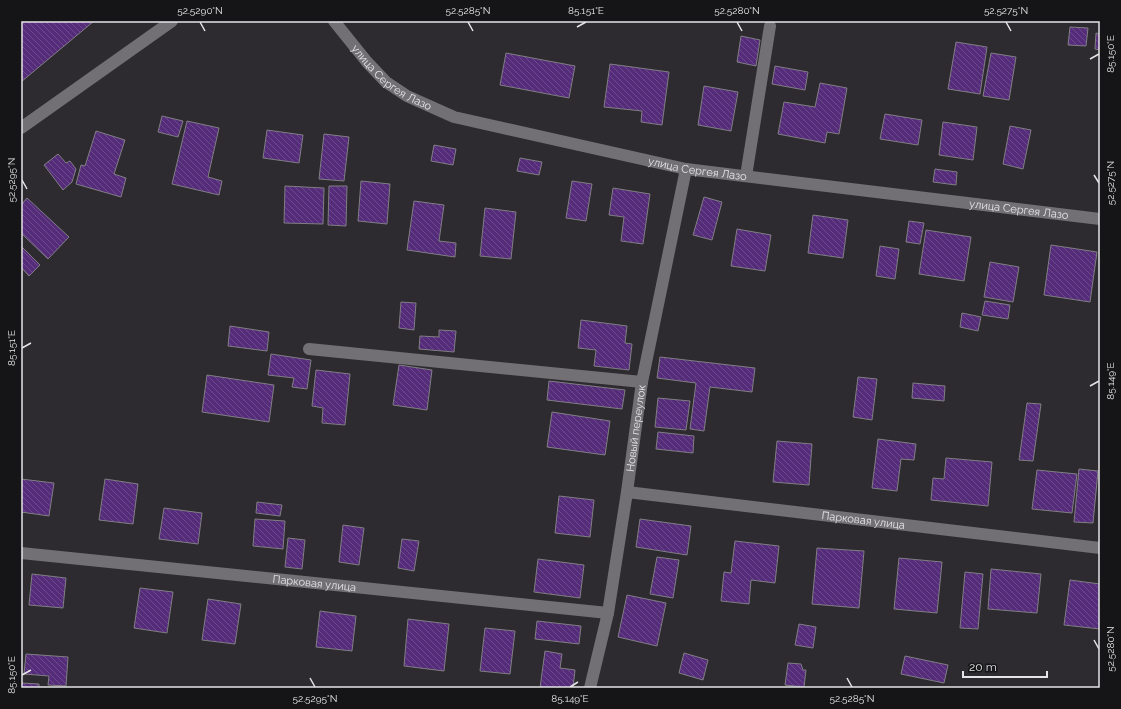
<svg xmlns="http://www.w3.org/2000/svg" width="1121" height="709" font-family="Raleway,sans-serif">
  <defs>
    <pattern id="building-back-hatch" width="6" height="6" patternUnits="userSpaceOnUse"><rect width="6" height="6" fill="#542c79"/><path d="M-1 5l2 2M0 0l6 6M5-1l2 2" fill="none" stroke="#6c4a8c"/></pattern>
  </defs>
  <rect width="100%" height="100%" fill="#2d2b2f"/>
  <path fill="url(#building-back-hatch)" stroke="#807e83" d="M 21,21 L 94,21 L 21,82 Z
    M 1070,27 L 1088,28 L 1086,46 L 1068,45 Z
    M 1096,33 L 1100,34 L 1100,50 L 1095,49 Z
    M 741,36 L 760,40 L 756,66 L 737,62 Z
    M 956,42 L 987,47 L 980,94 L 948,89 Z
    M 506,53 L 575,66 L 569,98 L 500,85 Z
    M 991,53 L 1016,57 L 1009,100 L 983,96 Z
    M 610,64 L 669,72 L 662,125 L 641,122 L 642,111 L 604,107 Z
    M 775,66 L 808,72 L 805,90 L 772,84 Z
    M 820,83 L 847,88 L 839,134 L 827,132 L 825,143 L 778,134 L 784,102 L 815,107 Z
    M 704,86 L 738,92 L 731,131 L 698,125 Z
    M 885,114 L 922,120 L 918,145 L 880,139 Z
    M 162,116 L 183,121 L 178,137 L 158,132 Z
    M 187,121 L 219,128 L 208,177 L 222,181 L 219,195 L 172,184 Z
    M 943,122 L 977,127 L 973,160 L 939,155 Z
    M 1010,126 L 1031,130 L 1023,169 L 1003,164 Z
    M 267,130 L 303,135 L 299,163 L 263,158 Z
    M 96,131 L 125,140 L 114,174 L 126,178 L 121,197 L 76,184 L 81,165 L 85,166 Z
    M 324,134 L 349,137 L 344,181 L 319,179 Z
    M 434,145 L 456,149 L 453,165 L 431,161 Z
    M 58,154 L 66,163 L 70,161 L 76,169 L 72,182 L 63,190 L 44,165 Z
    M 520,158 L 542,162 L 539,175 L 517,171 Z
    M 935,169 L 957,172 L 956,185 L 933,182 Z
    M 361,181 L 390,184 L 387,224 L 358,221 Z
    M 572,181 L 592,184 L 586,221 L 566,218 Z
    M 285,186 L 324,188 L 323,224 L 284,223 Z
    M 329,186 L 347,186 L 346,226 L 328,225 Z
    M 613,188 L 650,194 L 643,244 L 621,241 L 624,217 L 609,215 Z
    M 704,197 L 722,202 L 712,240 L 693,235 Z
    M 27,198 L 69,237 L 48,259 L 21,233 L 21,205 Z
    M 414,201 L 444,205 L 439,241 L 456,243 L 455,257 L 407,250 Z
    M 485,208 L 516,212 L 511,259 L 480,256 Z
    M 813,215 L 848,220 L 843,258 L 808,253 Z
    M 909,221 L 924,223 L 920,244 L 906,242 Z
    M 737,229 L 771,235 L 765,271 L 731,266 Z
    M 926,230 L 971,237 L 964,281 L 919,274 Z
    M 1051,245 L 1097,252 L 1090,302 L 1044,295 Z
    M 21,246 L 40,265 L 29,276 L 21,267 Z
    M 880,246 L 899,249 L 895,279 L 876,276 Z
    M 990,262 L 1019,267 L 1013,302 L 984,297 Z
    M 985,301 L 1010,305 L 1008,319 L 982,315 Z
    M 401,302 L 416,303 L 414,330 L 399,328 Z
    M 962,313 L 981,317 L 978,331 L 960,327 Z
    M 581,320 L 627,326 L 625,343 L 632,344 L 629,370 L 594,366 L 596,350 L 578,348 Z
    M 230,326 L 269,332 L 267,351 L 228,346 Z
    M 439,330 L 456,331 L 454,352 L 419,349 L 420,336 L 439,337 Z
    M 271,354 L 311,360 L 307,389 L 292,387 L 294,378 L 268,375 Z
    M 660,357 L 755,368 L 752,392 L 710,387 L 704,431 L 690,429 L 696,383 L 657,378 Z
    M 399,365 L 432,370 L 427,410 L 393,405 Z
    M 316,370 L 350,374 L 345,425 L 322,423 L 323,408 L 312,406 Z
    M 207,375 L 274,385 L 269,422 L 202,412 Z
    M 858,377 L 877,379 L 872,420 L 853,417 Z
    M 549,381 L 625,390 L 622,409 L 547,400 Z
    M 913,383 L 945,386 L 944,401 L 912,398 Z
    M 658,398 L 690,401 L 686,430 L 655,427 Z
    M 1027,403 L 1041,404 L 1033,461 L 1019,460 Z
    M 552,412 L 610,421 L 605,455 L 547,447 Z
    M 658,432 L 694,436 L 693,453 L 656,449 Z
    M 878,439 L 916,444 L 914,460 L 901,459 L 897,491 L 872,488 Z
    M 777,441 L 812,444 L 809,485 L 773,482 Z
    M 946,458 L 992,462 L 988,506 L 931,500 L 933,478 L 944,479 Z
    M 1079,469 L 1098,471 L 1093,523 L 1074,522 Z
    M 1037,470 L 1077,474 L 1072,513 L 1032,509 Z
    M 21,479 L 54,483 L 49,516 L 21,512 Z
    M 105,479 L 138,484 L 133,524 L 99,520 Z
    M 559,496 L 594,500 L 590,537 L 555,533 Z
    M 257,502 L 282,505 L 280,516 L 256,513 Z
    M 164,508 L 202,513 L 198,544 L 159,539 Z
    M 255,519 L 285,521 L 283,549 L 253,546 Z
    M 640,519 L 691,526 L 687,555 L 636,547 Z
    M 343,525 L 364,528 L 359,565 L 339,562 Z
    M 288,538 L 305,540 L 302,569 L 285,567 Z
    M 402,539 L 419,541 L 414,571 L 398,568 Z
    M 735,541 L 779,546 L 775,583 L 751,580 L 749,604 L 721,601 L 724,572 L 731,573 Z
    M 817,548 L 864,551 L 859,608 L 812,604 Z
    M 657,557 L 679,560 L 673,598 L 650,594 Z
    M 899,558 L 942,562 L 937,613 L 894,609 Z
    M 538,559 L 584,565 L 580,598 L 534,592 Z
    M 991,569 L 1041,574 L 1037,613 L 988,609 Z
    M 965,572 L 983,574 L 978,629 L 960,628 Z
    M 32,574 L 66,578 L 63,608 L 29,605 Z
    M 1070,580 L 1100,584 L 1100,629 L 1064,625 Z
    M 140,588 L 173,592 L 167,633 L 134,628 Z
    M 627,595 L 666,603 L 657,646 L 618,637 Z
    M 208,599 L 241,604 L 235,644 L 202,640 Z
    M 320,611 L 356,616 L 352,651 L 316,647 Z
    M 408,619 L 449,624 L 444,671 L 404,666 Z
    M 537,621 L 581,626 L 579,644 L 535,639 Z
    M 799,624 L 816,627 L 813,648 L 795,645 Z
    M 485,628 L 515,631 L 510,674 L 480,671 Z
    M 545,651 L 562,654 L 560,668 L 575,670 L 573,688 L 540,688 Z
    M 684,653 L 708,660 L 703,680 L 679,673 Z
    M 26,654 L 68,657 L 66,686 L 48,685 L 49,676 L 24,674 Z
    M 905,656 L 948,665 L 944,683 L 901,674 Z
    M 788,663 L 801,664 L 803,670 L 806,670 L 804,687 L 785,685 Z
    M 21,683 L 39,684 L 39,688 L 21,688 Z"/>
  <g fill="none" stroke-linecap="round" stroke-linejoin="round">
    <g stroke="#727074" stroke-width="12">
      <path id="s1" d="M 334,21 L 367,62 L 386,82 L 407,96 L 454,117 L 686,169 L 1100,219"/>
      <path d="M 21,128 L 172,21"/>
      <path d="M 746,176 L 770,26"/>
      <path d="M 309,349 L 642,382"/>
      <path id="s2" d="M 627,492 L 1100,548"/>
      <path id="s3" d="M 21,553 L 608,613"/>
      <path id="s4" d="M 590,688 L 608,613 L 627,492 L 642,382 L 686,169"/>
    </g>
  </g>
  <path fill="none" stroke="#e5e4e7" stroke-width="1.5" d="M 200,22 L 205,31M 468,22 L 473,31M 737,22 L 742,31M 1006,22 L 1011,31M 577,27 L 586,22M 1090,59 L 1099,54M 1094,175 L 1099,183M 22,180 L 27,189M 22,348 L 31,343M 1090,386 L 1099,381M 1094,640 L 1099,649M 22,675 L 31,670M 310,678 L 315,687M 847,678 L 852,687M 570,687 L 578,682"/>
  <g text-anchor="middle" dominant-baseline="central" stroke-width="3" stroke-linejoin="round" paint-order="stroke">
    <g font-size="11" fill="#e5e4e7" stroke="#151416">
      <text stroke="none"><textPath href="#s1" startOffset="82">улица Сергея Лазо</textPath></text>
      <text stroke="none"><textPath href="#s1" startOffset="406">улица Сергея Лазо</textPath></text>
      <text stroke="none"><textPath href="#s1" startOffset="730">улица Сергея Лазо</textPath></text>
      <text stroke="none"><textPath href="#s4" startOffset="264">Новый переулок</textPath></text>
      <text stroke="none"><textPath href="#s2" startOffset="238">Парковая улица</textPath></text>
      <text stroke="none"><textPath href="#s3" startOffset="295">Парковая улица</textPath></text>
    </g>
  </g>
  <rect width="1121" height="709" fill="none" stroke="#151416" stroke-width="44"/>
  <path d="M963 671v6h84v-6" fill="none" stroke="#e5e4e7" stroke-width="2"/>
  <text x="969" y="671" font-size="12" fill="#e5e4e7" stroke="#151416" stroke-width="3" paint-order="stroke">20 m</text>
  <rect x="22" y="22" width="1077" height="665" fill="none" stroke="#e5e4e7" stroke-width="1.5"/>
  <g font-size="10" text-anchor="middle" fill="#e5e4e7">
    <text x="200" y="14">52.5290°N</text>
    <text x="468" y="14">52.5285°N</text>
    <text x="586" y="14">85.151°E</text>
    <text x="737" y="14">52.5280°N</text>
    <text x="1006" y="14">52.5275°N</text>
    <text transform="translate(1110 54) rotate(-90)" y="4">85.150°E</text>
    <text transform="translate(11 180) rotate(-90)" y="4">52.5295°N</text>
    <text transform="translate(1110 183) rotate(-90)" y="4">52.5275°N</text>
    <text transform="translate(11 348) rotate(-90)" y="4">85.151°E</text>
    <text transform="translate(1110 381) rotate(-90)" y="4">85.149°E</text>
    <text transform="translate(1110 649) rotate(-90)" y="4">52.5280°N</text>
    <text transform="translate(11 675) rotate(-90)" y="4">85.150°E</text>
    <text x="315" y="702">52.5295°N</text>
    <text x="570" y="702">85.149°E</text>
    <text x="852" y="702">52.5285°N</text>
  </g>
</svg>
